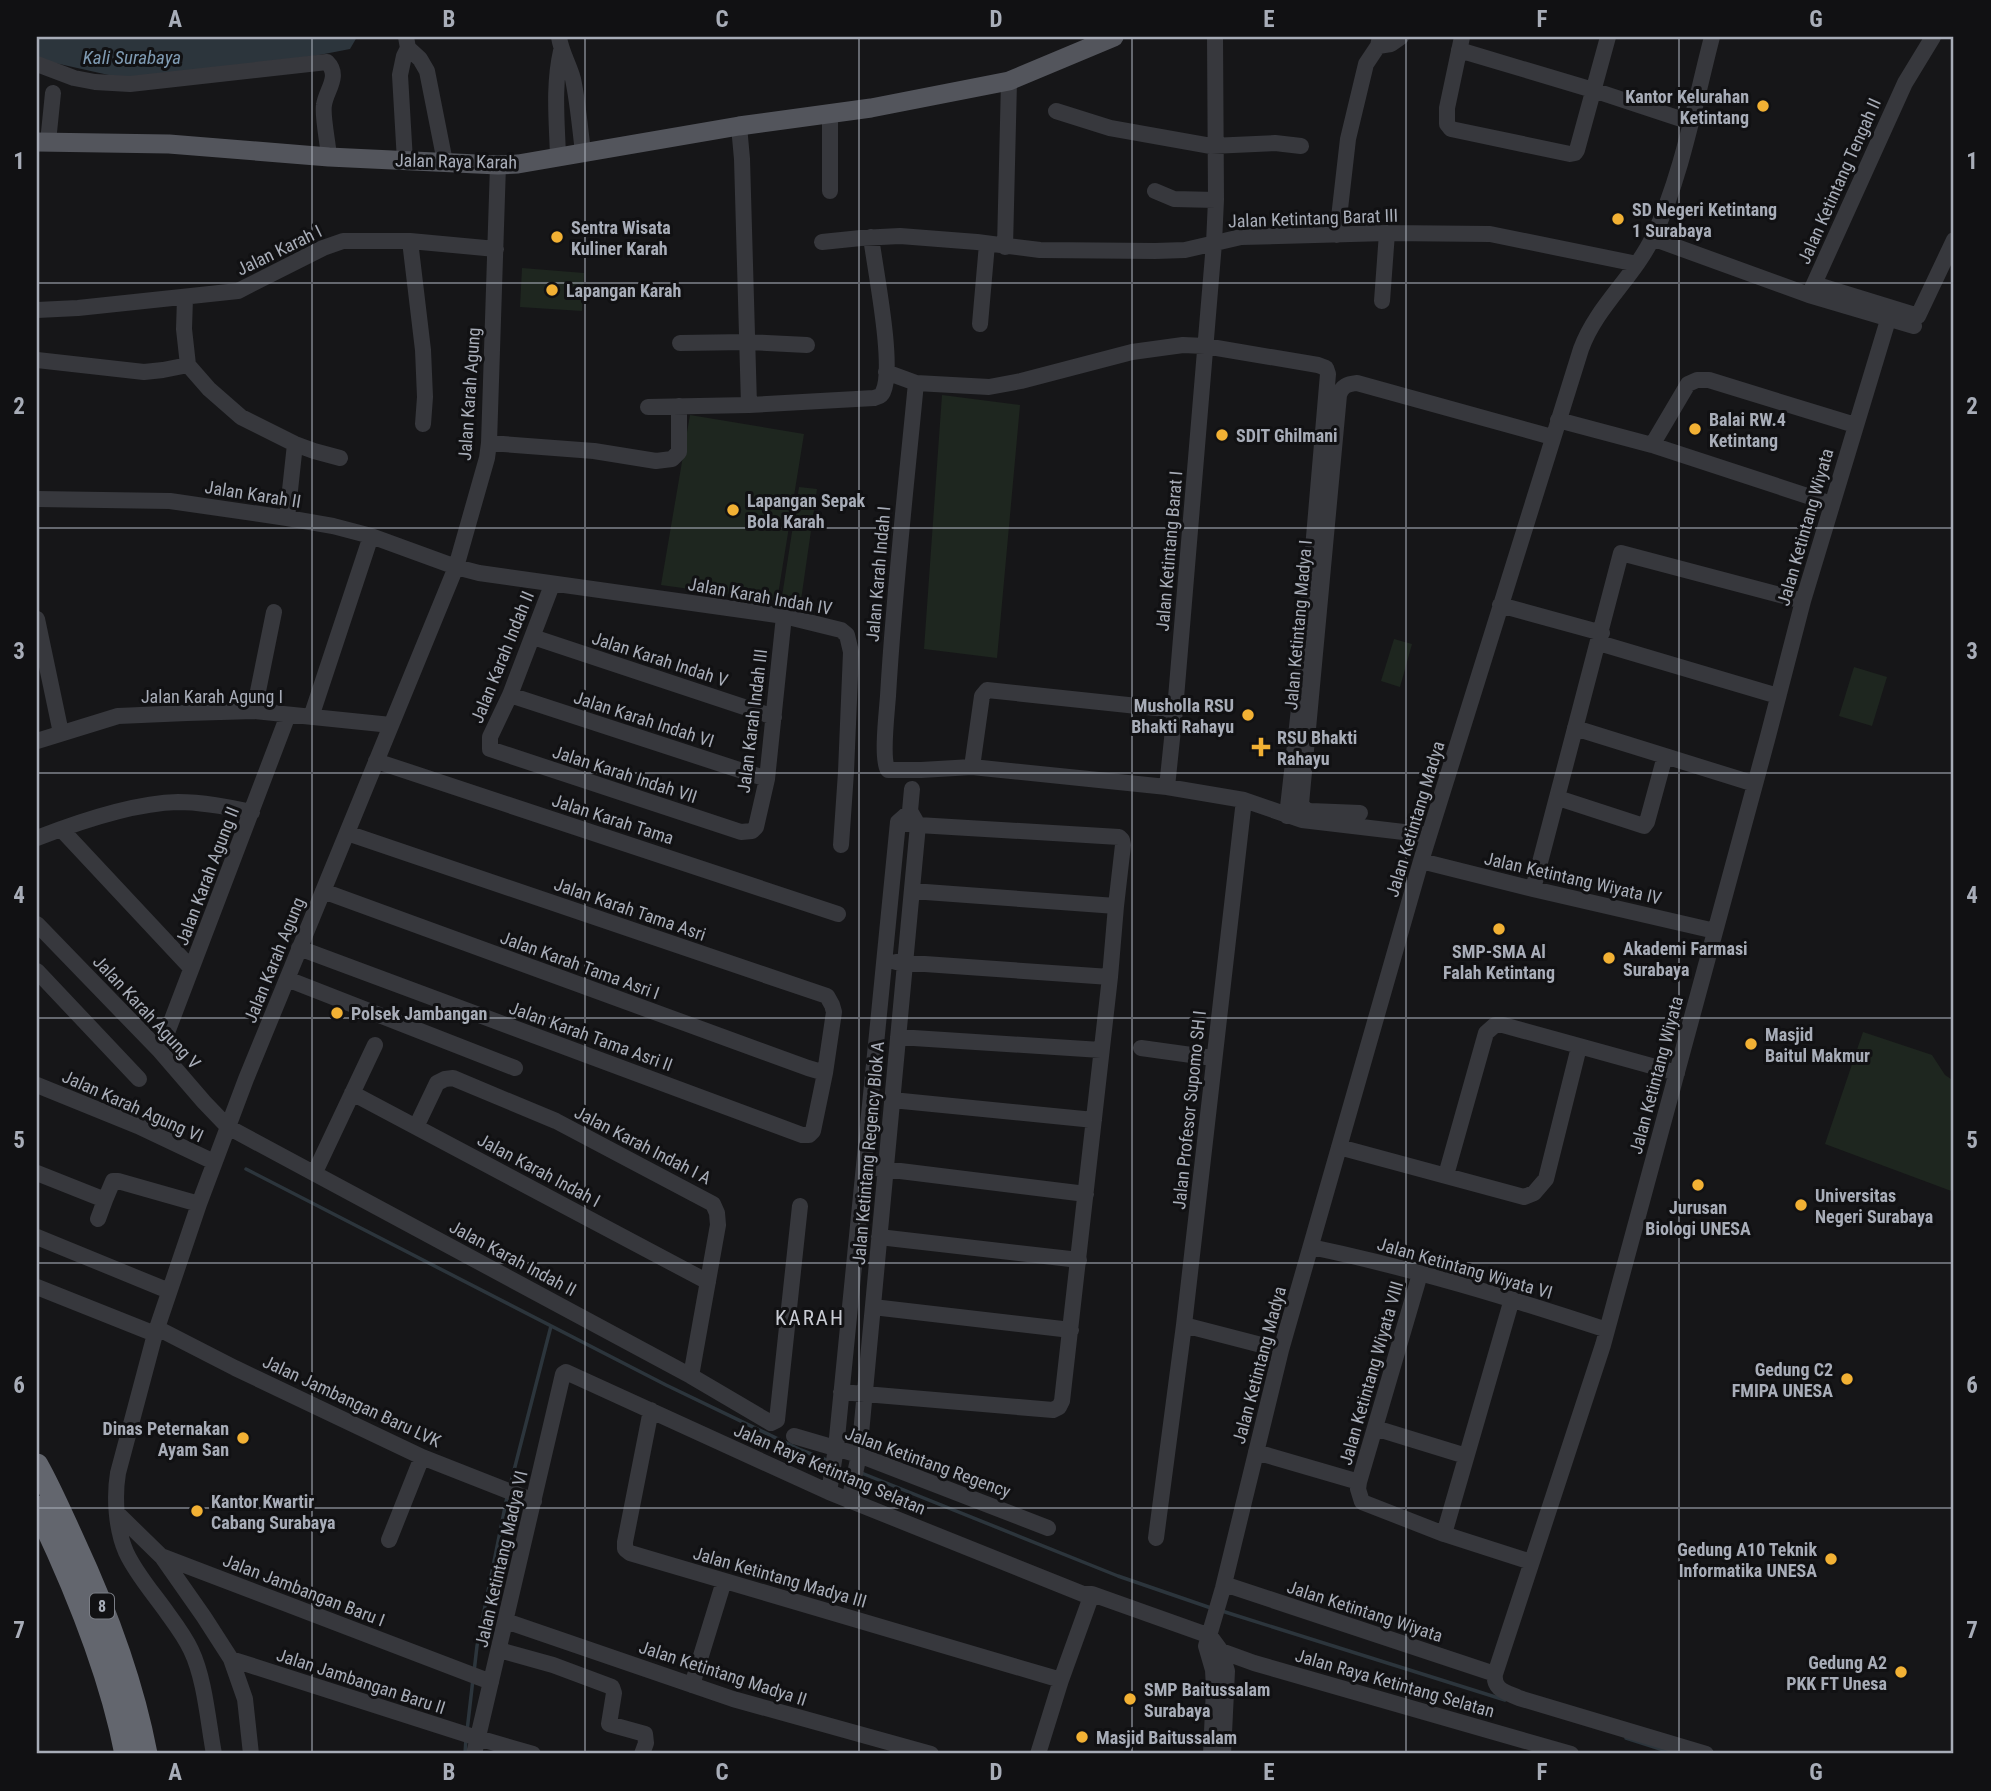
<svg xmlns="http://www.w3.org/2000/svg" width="1991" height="1791" font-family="'Roboto Condensed',sans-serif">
  <rect width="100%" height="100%" fill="#161618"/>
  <path fill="#1e261f" d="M 522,268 L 584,273 L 582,311 L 520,307 Z
    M 942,395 L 1020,405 L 997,658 L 924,649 Z
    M 690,415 L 804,434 L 777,601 L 661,585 Z
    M 799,487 L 817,489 L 800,607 L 781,603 Z
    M 1394,639 L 1412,644 L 1400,687 L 1381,681 Z
    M 1854,667 L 1887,677 L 1872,726 L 1839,716 Z
    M 1863,1032 L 1932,1055 L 1945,1075 L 1954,1081 L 1951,1094 L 1954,1107 L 1954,1192 L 1825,1144 Z"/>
  <path fill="#2c353c" d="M 37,37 L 357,37 L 350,49 L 314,56 L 122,78 L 37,59 Z"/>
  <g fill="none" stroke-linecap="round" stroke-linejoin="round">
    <path stroke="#2c353c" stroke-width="3.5" d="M 246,1169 L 666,1385 L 801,1450 L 829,1461
      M 859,1472 L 1118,1576 L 1211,1608
      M 510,1486 L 551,1326
      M 1222,1611 L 1505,1700
      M 474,1672 L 477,1646 L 507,1497
      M 467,1731 L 473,1679
      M 1626,1738 L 1676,1754
      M 465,1754 L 466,1738"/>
    <path stroke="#37383d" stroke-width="16" d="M 559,37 C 561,52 569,64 573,79 C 578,103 580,128 583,152
      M 1462,37 L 1447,108 L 1447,124 L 1451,129 L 1570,154 L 1575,153 L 1577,150 L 1608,37
      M 1378,46 L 1391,44 L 1401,37
      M 408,48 L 420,59 L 427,71 L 445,162
      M 1459,50 L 1593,90 L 1690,122
      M 37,64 L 74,78 L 95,82 L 130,84 L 327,62 C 341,76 326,90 324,105 C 322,115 328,143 329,157
      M 1056,111 L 1110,128 L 1211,146 L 1275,143 L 1301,146
      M 739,126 L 742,159 L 749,405
      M 48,142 L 53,93
      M 558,157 C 557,122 553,86 561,51
      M 405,161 L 400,75 L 404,56 L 408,48 L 406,37
      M 830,191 L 830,113
      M 1155,191 L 1174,199 L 1216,200
      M 1337,235 L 1348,139 L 1366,64 L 1378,46 L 1380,37
      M 1652,238 L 1809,295 L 1914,326
      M 410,241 L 423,350 L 425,397 L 423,424
      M 822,242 L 861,238 L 900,236 L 977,242 L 1040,250 L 1155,251 L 1185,250 L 1241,237 L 1387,233 L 1490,234 L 1637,264
      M 1005,247 L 1009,81
      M 1814,284 L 1918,316 L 1954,240
      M 1809,295 L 1905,83 L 1933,37
      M 185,298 L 184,329 L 188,365
      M 1382,301 L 1387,233
      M 37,310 L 78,308 L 238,291 L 323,248 L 343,241 L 410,241 L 496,249
      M 980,324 L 987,244
      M 680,343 L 747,342 L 807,345
      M 37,360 L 144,372 L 163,370 L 188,365
      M 188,365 L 209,389 L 241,417 L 295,444 L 314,451 L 340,458
      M 886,372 L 916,383 L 989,387 L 1021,381 L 1132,352 L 1183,345 L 1205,346 L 1318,365 L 1326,368 L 1328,374 L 1300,700 L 1287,816
      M 916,383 C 906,487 894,591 888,696 C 887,711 881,759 888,770 L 921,770 L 972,767 L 1167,787 L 1244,800 L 1302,820 L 1429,835
      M 648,407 L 749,405 L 874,398 C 879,396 881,397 883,392 C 895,367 875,269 871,237
      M 1558,420 L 1652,445 L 1832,504
      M 489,443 L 594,451 L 656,461 L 672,459 L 679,452 L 679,406
      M 1652,445 L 1688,384 L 1697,380 L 1709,380 L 1855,425
      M 37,499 L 170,501 L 287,518 L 333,526 L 371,536 L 456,567 L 479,573 L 784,616 L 841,630 L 847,635 L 851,652 L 846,772 L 841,845
      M 287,518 L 295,444
      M 552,585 L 510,695 L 490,737 L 490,749 L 741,832 L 752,831 L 756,827 L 767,779 L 784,616
      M 1500,605 L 1602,633
      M 37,619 L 61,733
      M 533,637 L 774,717
      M 1599,643 L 1778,696
      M 510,695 L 767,779
      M 254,711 L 274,612
      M 311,717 L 371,536
      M 1575,728 L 1755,784
      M 37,741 L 118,716 L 187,713 L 254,711 L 391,725
      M 376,761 L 838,914
      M 972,767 L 982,696 L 987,690 L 1175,710
      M 1167,787 L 1175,710 L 1214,243 L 1216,200 L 1215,37
      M 1558,798 L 1644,826 L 1647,822 L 1665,756
      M 1360,813 L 1310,811 L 1306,810 L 1301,804 L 1339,395 C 1342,386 1347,384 1357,383 L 1552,437
      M 61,829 L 191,968
      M 37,838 C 78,822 133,803 178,802 C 203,802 228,807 252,812
      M 1421,861 L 1533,889 L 1715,931
      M 1533,889 L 1621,553 L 1803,601
      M 323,891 L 808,1068 L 825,1073
      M 912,891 L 1116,906
      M 37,924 L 160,1051 L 204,1102 L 228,1127 L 691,1376 L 771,1423 L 777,1420 L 800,1206
      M 299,948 L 802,1135 L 809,1135 L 813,1131 L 825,1073 L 834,1012 L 832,1005 L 827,996 L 347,833
      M 896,962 L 1110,977
      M 37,971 L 139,1079
      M 287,979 L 515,1068
      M 898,1037 L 1101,1050
      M 1141,1048 L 1213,1058
      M 160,1051 L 288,715
      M 37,1085 L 138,1126 L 214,1162
      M 352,1093 L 708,1282
      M 892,1100 L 1094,1120
      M 416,1127 L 437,1083 L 445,1079 L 453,1078 L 556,1121 L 713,1204 L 717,1213 L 718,1225 L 691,1376
      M 1339,1147 L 1524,1197 L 1534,1193 L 1546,1179 L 1579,1047
      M 876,1168 L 1086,1194
      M 315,1172 L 375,1045
      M 37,1173 L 105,1200 L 113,1181 L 118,1181 L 199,1204
      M 1446,1175 L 1486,1033 L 1495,1025 L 1503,1025 L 1677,1073
      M 98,1219 L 105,1200
      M 37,1237 L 169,1291
      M 879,1237 L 1079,1260
      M 1311,1247 C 1412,1268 1510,1298 1607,1330
      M 1420,1274 L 1359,1482 L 1358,1489 L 1362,1502 L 1444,1534 L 1531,1562
      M 37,1287 L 155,1334
      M 873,1307 L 1071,1330
      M 1184,1325 L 1281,1350
      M 157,1328 L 235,1368 L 422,1457 L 534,1501
      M 841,1392 L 1053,1410 L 1059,1407 L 1062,1401 L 1110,977 L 1116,906 L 1123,845 L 1122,840 L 1119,837 L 918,825 L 898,822
      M 651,1410 L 625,1542 L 625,1549 L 630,1553 L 1061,1680
      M 1375,1428 L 1466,1456
      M 794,1436 L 859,1455 L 1048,1528
      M 1256,1452 L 1359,1482
      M 829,1492 L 836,1448 L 898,822 L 906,815
      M 849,1501 L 859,1455 L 918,825 L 910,811 L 912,789
      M 118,1514 L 161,1556 L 491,1682
      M 1444,1534 L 1512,1299
      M 1156,1538 L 1184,1325 L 1244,800
      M 389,1540 L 422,1457
      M 162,1557 L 204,1617 L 231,1659 L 245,1699 L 251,1754
      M 1224,1584 L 1495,1674 L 1603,1345 L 1767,740 L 1803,601 L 1888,320
      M 506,1621 L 733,1699 L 931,1754
      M 499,1650 L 553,1665 L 612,1687 L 614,1693 L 609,1724 L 645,1734 L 646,1743 L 642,1754
      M 1214,1652 L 1221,1651 L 1254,1663 L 1571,1754
      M 231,1659 L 471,1736 L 533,1754
      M 1495,1674 C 1493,1690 1506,1692 1519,1698 L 1706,1754
      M 692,1685 L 724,1581
      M 214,1754 C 208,1722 205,1679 191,1650 C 185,1637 176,1625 168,1614 C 154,1594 136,1574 126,1552 C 116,1529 114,1497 118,1473 L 155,1334 L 199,1204 L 246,1079 L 456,567 L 487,458 L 489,443 L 498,165
      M 474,1754 L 563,1374 L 566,1372 L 829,1492 L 1083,1594 L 1092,1594 L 1210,1636 L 1221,1651 L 1227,1671 L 1223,1754
      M 1038,1754 L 1061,1680 L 1092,1594
      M 1211,1754 L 1214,1688 L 1213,1670 L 1206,1646 L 1223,1588 L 1281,1350 L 1421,861 L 1581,349 C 1596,307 1634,277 1653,237 C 1682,176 1695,102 1712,37"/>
    <path stroke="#53555c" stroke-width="19" d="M 37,142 L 169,144 L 329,157 L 498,165 L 518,164 L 739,126 L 871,108 L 1009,81 L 1114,37"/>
    <path stroke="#63666e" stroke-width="23" d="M 37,1465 C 51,1490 62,1516 74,1542 C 106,1611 132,1680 146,1754
      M 37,1507 C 74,1584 110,1671 126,1754"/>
  </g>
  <path fill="none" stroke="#a8adb8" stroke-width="2" stroke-opacity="0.55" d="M 312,37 L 312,1754M 585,37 L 585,1754M 859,37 L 859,1754M 1132,37 L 1132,1754M 1406,37 L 1406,1754M 1679,37 L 1679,1754M 37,283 L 1954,283M 37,528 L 1954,528M 37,773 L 1954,773M 37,1018 L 1954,1018M 37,1263 L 1954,1263M 37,1508 L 1954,1508"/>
  <g fill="#f2b134" stroke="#111113" stroke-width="2.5">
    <circle cx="1763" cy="106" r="7"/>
    <circle cx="1618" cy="219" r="7"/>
    <circle cx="557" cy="237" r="7"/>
    <circle cx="552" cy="290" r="7"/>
    <circle cx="1695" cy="429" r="7"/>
    <circle cx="1222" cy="435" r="7"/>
    <circle cx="733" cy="510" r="7"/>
    <circle cx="1248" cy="715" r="7"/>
    <path d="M1257.5 736.5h7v7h7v7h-7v7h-7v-7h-7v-7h7z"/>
    <circle cx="1499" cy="929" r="7"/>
    <circle cx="1609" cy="958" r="7"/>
    <circle cx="337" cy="1013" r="7"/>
    <circle cx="1751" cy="1044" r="7"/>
    <circle cx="1698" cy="1185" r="7"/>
    <circle cx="1801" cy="1205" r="7"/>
    <circle cx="1847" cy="1379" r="7"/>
    <circle cx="243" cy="1438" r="7"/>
    <circle cx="197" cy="1511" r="7"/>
    <circle cx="1831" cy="1559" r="7"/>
    <circle cx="1901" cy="1672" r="7"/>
    <circle cx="1130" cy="1699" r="7"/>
    <circle cx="1082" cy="1737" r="7"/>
  </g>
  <g text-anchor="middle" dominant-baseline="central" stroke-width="6" stroke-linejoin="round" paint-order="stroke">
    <rect fill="#111113" stroke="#7b7e86" stroke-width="2" x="90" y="1593.5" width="24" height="25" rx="5"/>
    <g font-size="16" font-weight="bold" fill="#a8adb8">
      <text x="102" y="1606">8</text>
    </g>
    <g font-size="18" font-weight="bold" fill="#a8adb8" stroke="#111113" text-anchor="start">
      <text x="1749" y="96" text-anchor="end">Kantor Kelurahan<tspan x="1749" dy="21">Ketintang</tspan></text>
      <text x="1632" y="209">SD Negeri Ketintang<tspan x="1632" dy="21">1 Surabaya</tspan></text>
      <text x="571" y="227">Sentra Wisata<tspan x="571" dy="21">Kuliner Karah</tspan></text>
      <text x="566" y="290">Lapangan Karah</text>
      <text x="1709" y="419">Balai RW.4<tspan x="1709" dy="21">Ketintang</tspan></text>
      <text x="1236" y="435">SDIT Ghilmani</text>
      <text x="747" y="500">Lapangan Sepak<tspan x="747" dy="21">Bola Karah</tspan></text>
      <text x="1234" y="705" text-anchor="end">Musholla RSU<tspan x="1234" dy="21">Bhakti Rahayu</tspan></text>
      <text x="1277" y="737">RSU Bhakti<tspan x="1277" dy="21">Rahayu</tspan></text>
      <text x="1623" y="948">Akademi Farmasi<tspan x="1623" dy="21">Surabaya</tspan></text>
      <text x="1499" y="951" text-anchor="middle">SMP-SMA Al<tspan x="1499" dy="21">Falah Ketintang</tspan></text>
      <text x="351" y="1013">Polsek Jambangan</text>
      <text x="1765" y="1034">Masjid<tspan x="1765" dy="21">Baitul Makmur</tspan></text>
      <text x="1815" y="1195">Universitas<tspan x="1815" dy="21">Negeri Surabaya</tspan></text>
      <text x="1698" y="1207" text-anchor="middle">Jurusan<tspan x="1698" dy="21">Biologi UNESA</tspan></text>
      <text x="1833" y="1369" text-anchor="end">Gedung C2<tspan x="1833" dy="21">FMIPA UNESA</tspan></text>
      <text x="229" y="1428" text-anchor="end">Dinas Peternakan<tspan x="229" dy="21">Ayam San</tspan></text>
      <text x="211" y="1501">Kantor Kwartir<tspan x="211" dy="21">Cabang Surabaya</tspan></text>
      <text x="1817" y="1549" text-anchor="end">Gedung A10 Teknik<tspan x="1817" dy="21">Informatika UNESA</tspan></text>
      <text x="1887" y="1662" text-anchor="end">Gedung A2<tspan x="1887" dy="21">PKK FT Unesa</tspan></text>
      <text x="1144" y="1689">SMP Baitussalam<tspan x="1144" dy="21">Surabaya</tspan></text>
      <text x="1096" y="1737">Masjid Baitussalam</text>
    </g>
    <g font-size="18" fill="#a8adb8" stroke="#111113">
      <text transform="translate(456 161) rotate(1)">Jalan Raya Karah</text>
      <text transform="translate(1839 181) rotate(-66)">Jalan Ketintang Tengah II</text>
      <text transform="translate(1313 218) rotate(-2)">Jalan Ketintang Barat III</text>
      <text transform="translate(279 250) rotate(-26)">Jalan Karah I</text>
      <text transform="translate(469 394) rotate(-86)">Jalan Karah Agung</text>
      <text transform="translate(253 494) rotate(9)">Jalan Karah II</text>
      <text transform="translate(1805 527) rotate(-74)">Jalan Ketintang Wiyata</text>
      <text transform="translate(1169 551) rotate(-85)">Jalan Ketintang Barat I</text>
      <text transform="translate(878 574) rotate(-85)">Jalan Karah Indah I</text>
      <text transform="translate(760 596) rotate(10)">Jalan Karah Indah IV</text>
      <text transform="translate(1298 625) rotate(-85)">Jalan Ketintang Madya I</text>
      <text transform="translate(502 657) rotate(-68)">Jalan Karah Indah II</text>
      <text transform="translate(660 659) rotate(18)">Jalan Karah Indah V</text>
      <text x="212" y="696">Jalan Karah Agung I</text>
      <text transform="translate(644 719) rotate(18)">Jalan Karah Indah VI</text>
      <text transform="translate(752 721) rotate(-83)">Jalan Karah Indah III</text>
      <text transform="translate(625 774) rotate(18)">Jalan Karah Indah VII</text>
      <text transform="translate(613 819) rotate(18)">Jalan Karah Tama</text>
      <text transform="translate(1415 819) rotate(-73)">Jalan Ketintang Madya</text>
      <text transform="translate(207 876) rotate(-69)">Jalan Karah Agung II</text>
      <text transform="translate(1573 878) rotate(13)">Jalan Ketintang Wiyata IV</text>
      <text transform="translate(630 909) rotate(19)">Jalan Karah Tama Asri</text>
      <text transform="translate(274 960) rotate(-68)">Jalan Karah Agung</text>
      <text transform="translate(580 965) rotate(20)">Jalan Karah Tama Asri I</text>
      <text transform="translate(147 1012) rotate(47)">Jalan Karah Agung V</text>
      <text transform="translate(591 1036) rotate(20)">Jalan Karah Tama Asri II</text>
      <text transform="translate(1656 1075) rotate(-75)">Jalan Ketintang Wiyata</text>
      <text transform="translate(133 1106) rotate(24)">Jalan Karah Agung VI</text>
      <text transform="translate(1189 1110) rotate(-84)">Jalan Profesor Supomo SH I</text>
      <text transform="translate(643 1145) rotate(27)">Jalan Karah Indah I A</text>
      <text transform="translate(868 1153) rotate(-85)">Jalan Ketintang Regency Blok A</text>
      <text transform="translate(539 1170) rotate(28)">Jalan Karah Indah I</text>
      <text transform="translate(513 1258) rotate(28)">Jalan Karah Indah II</text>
      <text transform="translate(1465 1268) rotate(16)">Jalan Ketintang Wiyata VI</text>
      <text transform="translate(1259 1365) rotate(-75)">Jalan Ketintang Madya</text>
      <text transform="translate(1371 1373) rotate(-74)">Jalan Ketintang Wiyata VIII</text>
      <text transform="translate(352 1401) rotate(25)">Jalan Jambangan Baru LVK</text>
      <text transform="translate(928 1462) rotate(20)">Jalan Ketintang Regency</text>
      <text transform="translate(830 1469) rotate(23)">Jalan Raya Ketintang Selatan</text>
      <text transform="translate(501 1559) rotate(-77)">Jalan Ketintang Madya VI</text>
      <text transform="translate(780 1577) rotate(16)">Jalan Ketintang Madya III</text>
      <text transform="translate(304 1590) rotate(21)">Jalan Jambangan Baru I</text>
      <text transform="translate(1365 1611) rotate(18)">Jalan Ketintang Wiyata</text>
      <text transform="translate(723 1673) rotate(18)">Jalan Ketintang Madya II</text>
      <text transform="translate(361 1681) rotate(18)">Jalan Jambangan Baru II</text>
      <text transform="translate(1395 1683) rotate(16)">Jalan Raya Ketintang Selatan</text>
    </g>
    <g font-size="19" font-style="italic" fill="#7f9bb3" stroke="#111113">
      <text x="132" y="57">Kali Surabaya</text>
    </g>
    <g font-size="21" letter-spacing="2" fill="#c9ccd4" stroke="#111113">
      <text x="810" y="1318">KARAH</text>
    </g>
  </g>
  <rect width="1991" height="1791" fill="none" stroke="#111113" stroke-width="77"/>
  <rect x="38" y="38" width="1914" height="1714" fill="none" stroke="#a8adb8" stroke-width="2.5"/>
  <g font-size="23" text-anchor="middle" font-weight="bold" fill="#a8adb8">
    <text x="175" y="27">A</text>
    <text x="449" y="27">B</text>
    <text x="722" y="27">C</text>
    <text x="996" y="27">D</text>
    <text x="1269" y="27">E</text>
    <text x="1542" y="27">F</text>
    <text x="1816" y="27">G</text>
    <text x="19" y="169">1</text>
    <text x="1972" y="169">1</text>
    <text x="19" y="414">2</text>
    <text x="1972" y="414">2</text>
    <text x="19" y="659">3</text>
    <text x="1972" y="659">3</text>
    <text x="19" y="903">4</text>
    <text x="1972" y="903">4</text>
    <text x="19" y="1148">5</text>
    <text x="1972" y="1148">5</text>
    <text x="19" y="1393">6</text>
    <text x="1972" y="1393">6</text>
    <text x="19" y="1638">7</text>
    <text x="1972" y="1638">7</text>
    <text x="175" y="1780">A</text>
    <text x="449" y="1780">B</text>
    <text x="722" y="1780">C</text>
    <text x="996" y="1780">D</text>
    <text x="1269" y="1780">E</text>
    <text x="1542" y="1780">F</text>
    <text x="1816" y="1780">G</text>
  </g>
</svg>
